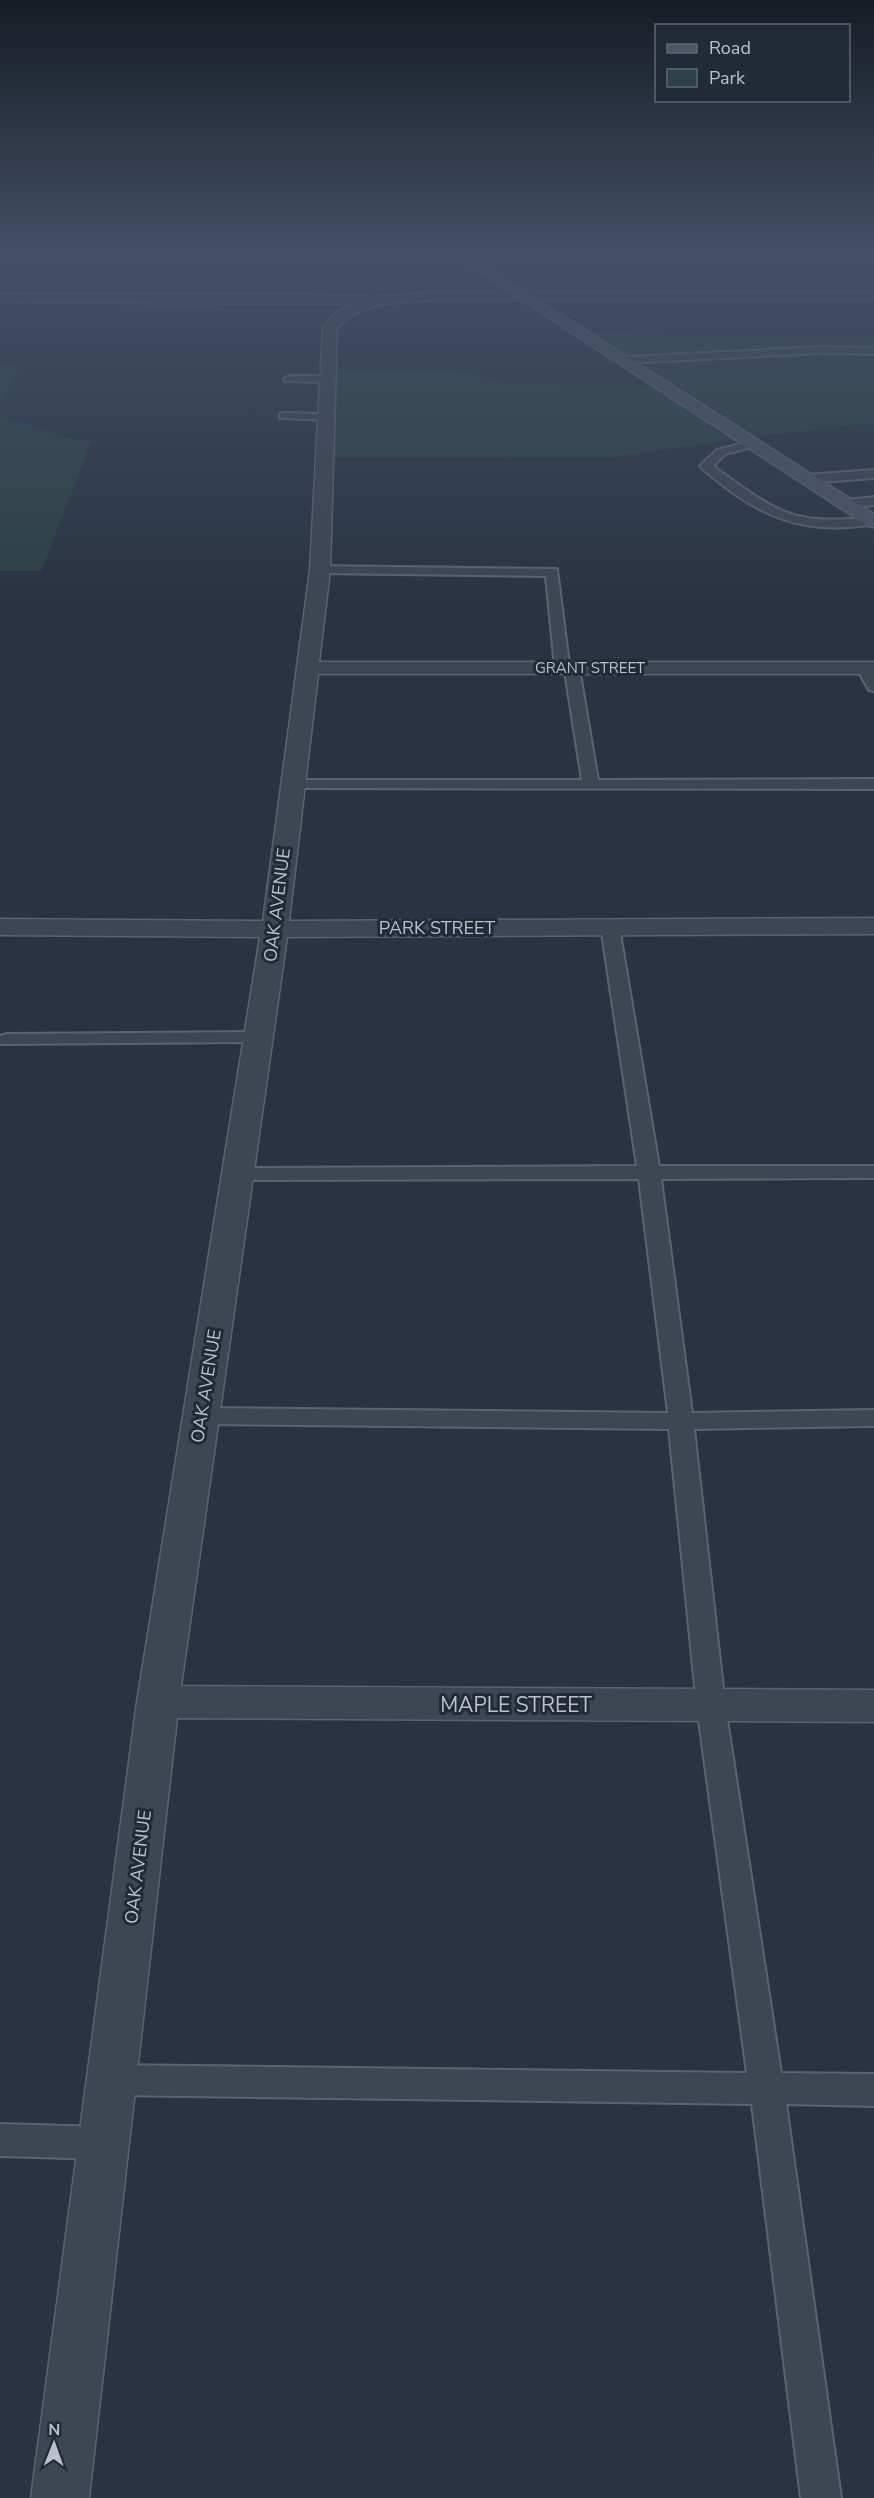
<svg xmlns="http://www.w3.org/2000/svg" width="874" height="2498" font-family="'Nunito Sans',sans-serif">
  <rect width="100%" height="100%" fill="#293343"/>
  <path fill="#2c4145" d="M 581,333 L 874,335 L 874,423 L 743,438 L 615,457 L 325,457 L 328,370 L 458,370 L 504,383 L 662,386 Z
    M 0,365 L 21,366 L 0,405 Z
    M 0,416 L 74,440 L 92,440 L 41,571 L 0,571 Z"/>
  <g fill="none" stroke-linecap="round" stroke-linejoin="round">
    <g stroke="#5c6370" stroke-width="4">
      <path id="lane" d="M 455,255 L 874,255 L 874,258 L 459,258 Z
        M 821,347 L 874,348 L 874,354 L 821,353 L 626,363 L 621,360 L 626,357 Z
        M 289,376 L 327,376 L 332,379 L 327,382 L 285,381 L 284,379 Z
        M 284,413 L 326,414 L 331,417 L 326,420 L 280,418 L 280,414 Z
        M 752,441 L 758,444 L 756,446 L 725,454 L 713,466 C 777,512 790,526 872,517 L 874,524 C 816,534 772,523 725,487 C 717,480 707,474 700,466 L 717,450 Z
        M 874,470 L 874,478 L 806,483 L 800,479 L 806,475 Z
        M 874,497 L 874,505 L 846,508 L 840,504 L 846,500 Z
        M 320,566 L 557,569 L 569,664 L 577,665 L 579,668 L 598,780 L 874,779 L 874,789 L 286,788 L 284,785 L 292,780 L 582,780 L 565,672 L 557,671 L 555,668 L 546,576 L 315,573 L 315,567 Z
        M 864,665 L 869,666 L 874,674 L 874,691 L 869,690 L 857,669 Z
        M 610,922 L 619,927 L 659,1166 L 874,1166 L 874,1178 L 661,1179 L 692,1413 L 874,1410 L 874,1426 L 694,1429 L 725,1706 L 781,2073 L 874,2074 L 874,2106 L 786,2104 L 841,2498 L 801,2498 L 752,2104 L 111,2095 L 99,2091 L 94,2080 L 99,2069 L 111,2065 L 747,2073 L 697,1706 L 669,1429 L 202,1424 L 193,1422 L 190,1416 L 193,1410 L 202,1408 L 668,1413 L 639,1179 L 238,1180 L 230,1179 L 227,1174 L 230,1169 L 238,1168 L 637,1166 L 601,927 Z
        M 259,1032 L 266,1034 L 269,1038 L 266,1042 L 0,1044 L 0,1036 L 7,1034 Z
        M 0,2124 L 104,2127 L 116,2131 L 121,2143 L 116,2155 L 104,2159 L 0,2156 Z"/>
    </g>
    <g stroke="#5c6370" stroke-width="3">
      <path id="street" d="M 432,292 L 874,292 L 874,300 L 432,300 C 399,303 361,301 337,328 L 330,570 L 319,662 L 874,662 L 874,674 L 318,674 L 289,921 L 874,918 L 874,934 L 287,937 L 181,1686 L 874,1690 L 874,1722 L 177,1718 L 89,2498 L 31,2498 L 137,1702 L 260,937 L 0,935 L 0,919 L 263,921 L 310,570 L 323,327 L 335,314 L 353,304 L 0,302 L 0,294 L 302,294 L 376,297 Z"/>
    </g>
    <g stroke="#5c6370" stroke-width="3">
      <path id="secondary" d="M 453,255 L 467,255 L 874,514 L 874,527 L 868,526 Z"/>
    </g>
    <use href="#lane" fill="#3e4553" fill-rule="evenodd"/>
    <use href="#street" fill="#3e4553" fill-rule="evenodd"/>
    <use href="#secondary" fill="#4c5465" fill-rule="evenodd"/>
  </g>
  <linearGradient id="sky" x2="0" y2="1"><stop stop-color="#171c25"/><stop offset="0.42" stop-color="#435066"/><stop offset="1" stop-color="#435066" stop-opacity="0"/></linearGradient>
  <rect width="874" height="605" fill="url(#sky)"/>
  <g text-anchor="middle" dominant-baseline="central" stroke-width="6" stroke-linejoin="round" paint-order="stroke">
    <g font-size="15" fill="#bbc1cc" stroke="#222a38">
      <text x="590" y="668">GRANT STREET</text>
    </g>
    <g font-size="18" fill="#bbc1cc" stroke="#222a38">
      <text transform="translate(277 905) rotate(-83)">OAK AVENUE</text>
      <text x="437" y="928">PARK STREET</text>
      <text transform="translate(206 1386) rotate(-81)">OAK AVENUE</text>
      <text transform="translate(138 1867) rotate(-83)">OAK AVENUE</text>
    </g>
    <g font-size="21" fill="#bbc1cc" stroke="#222a38">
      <text x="516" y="1705">MAPLE STREET</text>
    </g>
  </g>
  <rect x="655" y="24" width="195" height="78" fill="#222a38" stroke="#5f6673" stroke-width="1.5"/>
  <rect x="667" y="44" width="30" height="9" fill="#4c5465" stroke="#5f6673" stroke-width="1.5"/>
  <text x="709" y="54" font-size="18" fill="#bbc1cc">Road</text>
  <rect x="667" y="69" width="30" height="18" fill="#2c4145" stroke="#5f6673" stroke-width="1.5"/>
  <text x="709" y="84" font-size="18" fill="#bbc1cc">Park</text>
  <g transform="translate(54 2444) rotate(1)" stroke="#222a38" stroke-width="4.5" paint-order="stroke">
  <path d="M0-4.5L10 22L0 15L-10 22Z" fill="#bbc1cc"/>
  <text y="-9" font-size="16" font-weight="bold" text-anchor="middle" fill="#bbc1cc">N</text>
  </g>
</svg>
